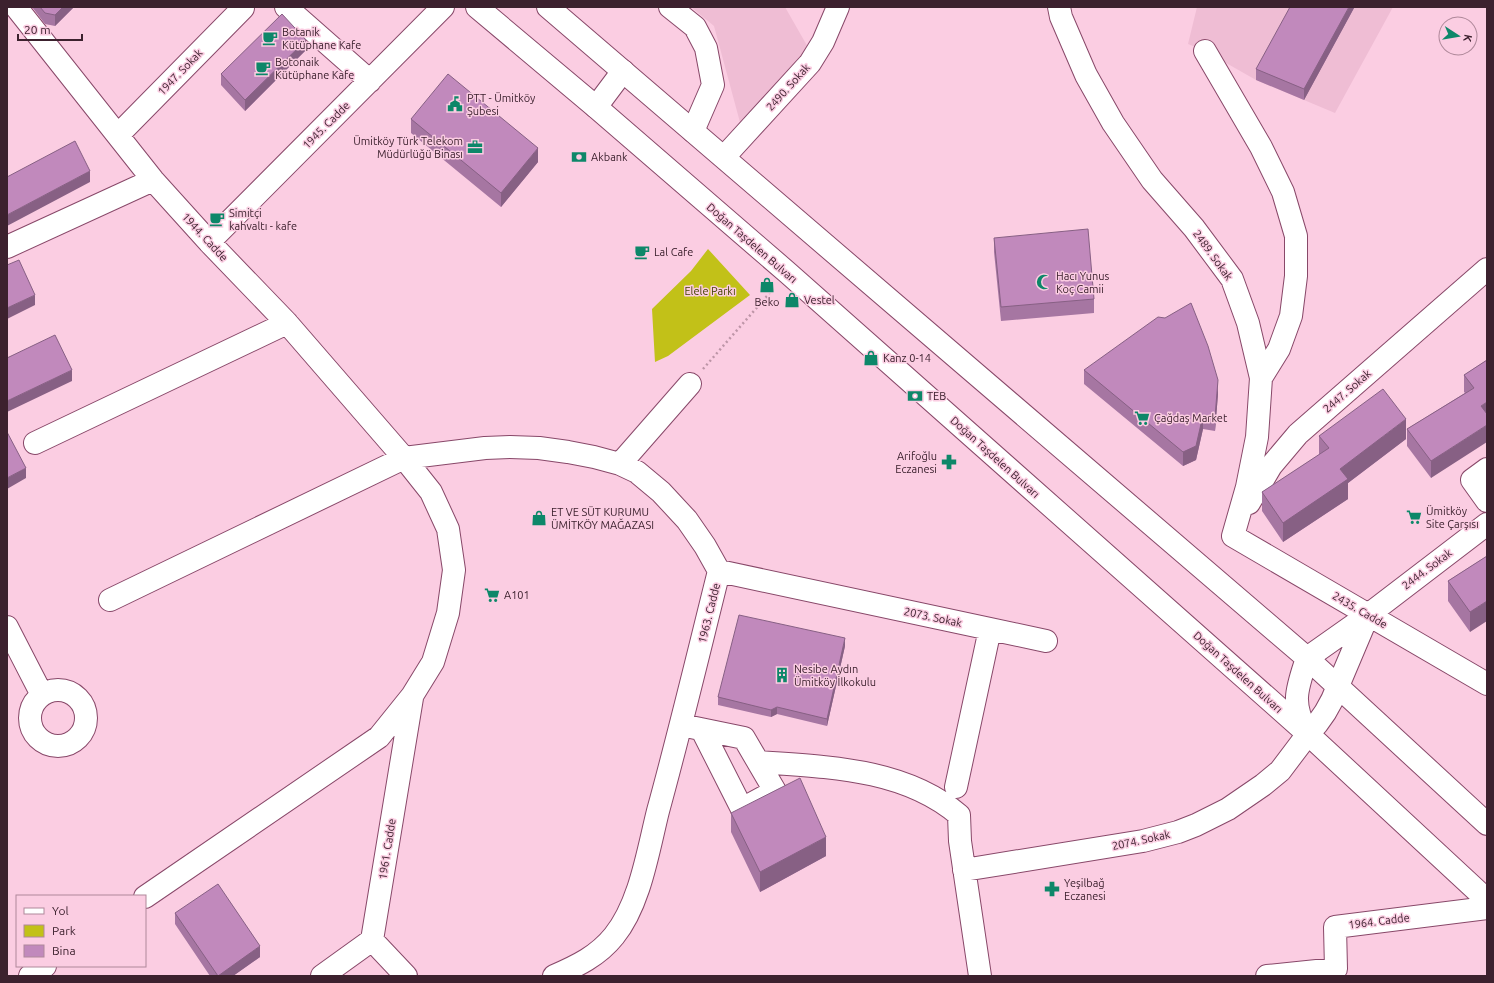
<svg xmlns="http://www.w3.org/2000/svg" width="1494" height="983" font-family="Ubuntu,sans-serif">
  <rect width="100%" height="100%" fill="#fbcde2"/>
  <path fill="#efbdd4" d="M 691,7 L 785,7 L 809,49 L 741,126 L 714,26 Z
    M 1197,7 L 1393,7 L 1335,113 L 1256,80 L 1205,51 L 1188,44 Z"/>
  <path fill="#c2c118" d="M 708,249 L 750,295 L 668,356 L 655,362 L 652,309 L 691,271 Z"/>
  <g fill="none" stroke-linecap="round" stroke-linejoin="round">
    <g stroke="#884869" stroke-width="24">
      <path id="minor" d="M 16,7 L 153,180 L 209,242 L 287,323 L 404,458 L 431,492 L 448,529 L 454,570 L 448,613 L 433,662 L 412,696 L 379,737 L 145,897
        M 286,7 L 370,81
        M 670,7 L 695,27 L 706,48 L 713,85 L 693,131
        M 1059,7 L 1061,17 L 1086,75 L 1113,123 L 1152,180 L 1194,228 L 1232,279 L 1248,323 L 1261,378 L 1257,437 L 1247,487 L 1233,536
        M 1205,51 L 1261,147 L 1283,192 L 1296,236 L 1296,276 L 1291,316 L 1279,349 L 1261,378
        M 596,107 L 623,71
        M 118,135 L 243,8
        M 724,157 L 810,63 L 823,42 L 838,7
        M 209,242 L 443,7
        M 7,247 L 153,180
        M 35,443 L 287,323
        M 620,464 L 690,384
        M 1487,469 L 1472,480 L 1487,501
        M 1249,503 L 1271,466 L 1298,434 L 1487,269
        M 1233,536 L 1487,684
        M 719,571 L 990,629 L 956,787
        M 110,600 L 404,458 L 485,448 L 510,447 L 539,448 L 568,452 L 594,457 L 620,464 L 637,472 L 661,492 L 687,520 L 705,546 L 719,571 C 699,651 680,731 658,811 C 648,851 640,904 614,936 C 598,956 577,966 554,976
        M 7,627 L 42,695
        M 990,629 L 1046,641
        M 1307,658 L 1368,615 L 1487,524
        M 1338,686 L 1368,615
        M30 718a28 28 0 1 1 56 0a28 28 0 1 1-56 0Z
        M 681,725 L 744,738 L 775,791 L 742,809 L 702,730
        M 758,762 C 827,767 904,768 959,815 L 960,841 L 980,976
        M 964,870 L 1143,841 L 1178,832 L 1196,825 L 1228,809 L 1263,785 L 1280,771 L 1308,734
        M 372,940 L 406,976
        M 30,976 L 45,966
        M 322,976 L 372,940 L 412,698
        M 1267,976 L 1336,969 L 1335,927 L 1487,908"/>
    </g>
    <g stroke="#884869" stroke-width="24">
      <path id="major" d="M 477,7 L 596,107 L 788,273 L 1308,734 L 1487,900
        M 548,7 L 1307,658 L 1487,824
        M 1306,731 C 1291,701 1297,689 1307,658
        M 1308,734 C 1322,720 1331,705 1338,686"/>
    </g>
    <path stroke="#bd95a7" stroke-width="2.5" stroke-dasharray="2 3" stroke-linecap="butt" d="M 703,369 L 774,288"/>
    <use href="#minor" stroke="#fff" stroke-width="22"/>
    <use href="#major" stroke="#fff" stroke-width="22"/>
  </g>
  <path fill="#a676a2" d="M 32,7 L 74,7 L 55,26 L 45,24 Z
    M 1354,7 L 1354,8 L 1304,100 L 1256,80 L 1256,69 Z
    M 306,50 L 245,111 L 221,85 L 221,74 Z
    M 411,119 L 538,162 L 501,207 L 411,133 Z
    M 994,238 L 1094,299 L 1094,313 L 1001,321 L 994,252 Z
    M 1487,360 L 1431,478 L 1407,446 L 1407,429 L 1465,393 L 1464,392 L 1464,375 Z
    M 1084,370 L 1218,394 L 1215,431 L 1203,429 L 1196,460 L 1183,466 L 1084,384 Z
    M 1319,436 L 1406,439 L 1348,483 L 1348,499 L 1283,542 L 1262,511 L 1262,492 L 1319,455 Z
    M 1487,556 L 1470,632 L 1448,601 L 1448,581 Z
    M 845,646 L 827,726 L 777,714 L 771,717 L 718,705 L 718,697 Z
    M 731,813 L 826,856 L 760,892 L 731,832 Z
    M 175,913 L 260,957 L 233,976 L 210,976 L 175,924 Z"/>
  <path fill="#876084" d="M 63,7 L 74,7 L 55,26 L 55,15 Z
    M 1349,7 L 1354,7 L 1354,8 L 1304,100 L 1304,89 Z
    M 306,40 L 306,50 L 245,111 L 245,100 Z
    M 538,148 L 538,162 L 501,207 L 501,193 Z
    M 90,171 L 90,182 L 7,226 L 7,215 Z
    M 35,295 L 35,305 L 7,319 L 7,308 Z
    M 72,370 L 72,381 L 7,412 L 7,401 Z
    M 1218,380 L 1218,394 L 1215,431 L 1215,417 Z
    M 1487,402 L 1487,419 L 1481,406 Z
    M 1203,415 L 1203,429 L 1196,460 L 1183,466 L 1183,452 Z
    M 1406,419 L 1406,439 L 1348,483 L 1348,499 L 1283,542 L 1283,523 L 1340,469 Z
    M 1487,425 L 1487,442 L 1431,478 L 1431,461 Z
    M 26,468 L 26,478 L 7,489 L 7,478 Z
    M 1487,601 L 1487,621 L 1470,632 L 1470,612 Z
    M 845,638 L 845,646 L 827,726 L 827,719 Z
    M 777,707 L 777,714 L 771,717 L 771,710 Z
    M 826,837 L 826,856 L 760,892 L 760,872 Z
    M 260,946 L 260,957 L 233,976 L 218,976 Z"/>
  <path fill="#c189bc" stroke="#876084" d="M 40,7 L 63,7 L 55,15 L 45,13 Z
    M 1290,7 L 1349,7 L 1304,89 L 1256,69 Z
    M 282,14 L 306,40 L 245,100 L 221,74 Z
    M 448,74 L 538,148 L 501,193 L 411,119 Z
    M 75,141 L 90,171 L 7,215 L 7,177 Z
    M 1088,229 L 1094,299 L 1001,307 L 994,238 Z
    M 19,260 L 35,295 L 7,308 L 7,265 Z
    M 1191,303 L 1208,346 L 1218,380 L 1215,417 L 1203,415 L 1196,446 L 1183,452 L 1084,370 L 1158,317 L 1165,318 Z
    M 55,335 L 72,370 L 7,401 L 7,358 Z
    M 1487,360 L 1487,402 L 1481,406 L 1487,414 L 1487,425 L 1431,461 L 1407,429 L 1474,388 L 1464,375 Z
    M 1383,389 L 1406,419 L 1340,469 L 1348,479 L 1283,523 L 1262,492 L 1329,448 L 1319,436 Z
    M 7,432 L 26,468 L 7,478 Z
    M 1487,556 L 1487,601 L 1470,612 L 1448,581 Z
    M 739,615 L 845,638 L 827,719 L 777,707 L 771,710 L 718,697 Z
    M 800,778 L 826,837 L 760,872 L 731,813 Z
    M 218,884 L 260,946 L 218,976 L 175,913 Z"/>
  <defs>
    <g id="cafe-bare" transform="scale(1.2)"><path d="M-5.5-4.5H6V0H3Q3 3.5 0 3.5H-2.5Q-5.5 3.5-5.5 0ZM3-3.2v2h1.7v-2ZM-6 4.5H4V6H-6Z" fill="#0d8769" stroke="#fbcde2" stroke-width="2.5" paint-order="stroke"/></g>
    <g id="civic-bare" transform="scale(1.2)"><path d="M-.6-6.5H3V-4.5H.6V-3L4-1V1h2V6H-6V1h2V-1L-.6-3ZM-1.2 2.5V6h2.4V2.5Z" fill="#0d8769" stroke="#fbcde2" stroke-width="2.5" paint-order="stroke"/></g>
    <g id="office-bare" transform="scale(1.2)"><path d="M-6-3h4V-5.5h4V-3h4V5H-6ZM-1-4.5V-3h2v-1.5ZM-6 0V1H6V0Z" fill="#0d8769" stroke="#fbcde2" stroke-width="2.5" paint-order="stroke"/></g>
    <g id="bank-bare" transform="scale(1.2)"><path d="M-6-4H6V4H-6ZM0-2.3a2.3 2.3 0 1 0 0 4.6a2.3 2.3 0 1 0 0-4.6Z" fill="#0d8769" stroke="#fbcde2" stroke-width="2.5" paint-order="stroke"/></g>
    <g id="mosque-bare" transform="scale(1.2)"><path d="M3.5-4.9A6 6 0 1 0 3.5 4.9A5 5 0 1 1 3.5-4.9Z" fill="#0d8769" stroke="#fbcde2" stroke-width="2.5" paint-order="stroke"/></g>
    <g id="shop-bare" transform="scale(1.2)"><path d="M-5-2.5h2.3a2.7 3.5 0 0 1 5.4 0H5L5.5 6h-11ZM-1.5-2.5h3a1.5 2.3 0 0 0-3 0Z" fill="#0d8769" stroke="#fbcde2" stroke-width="2.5" paint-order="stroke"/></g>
    <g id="supermarket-bare" transform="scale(1.2)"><path d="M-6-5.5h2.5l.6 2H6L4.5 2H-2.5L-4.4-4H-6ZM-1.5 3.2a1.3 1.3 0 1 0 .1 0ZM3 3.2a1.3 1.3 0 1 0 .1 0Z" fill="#0d8769" stroke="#fbcde2" stroke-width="2.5" paint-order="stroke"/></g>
    <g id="pharmacy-bare" transform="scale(1.2)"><path d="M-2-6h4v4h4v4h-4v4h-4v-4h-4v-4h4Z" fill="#0d8769" stroke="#fbcde2" stroke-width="2.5" paint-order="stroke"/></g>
    <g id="building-bare" transform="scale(1.2)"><path d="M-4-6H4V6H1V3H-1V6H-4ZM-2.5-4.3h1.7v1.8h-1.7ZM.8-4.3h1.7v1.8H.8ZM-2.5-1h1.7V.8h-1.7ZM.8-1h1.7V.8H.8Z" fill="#0d8769" stroke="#fbcde2" stroke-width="2.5" paint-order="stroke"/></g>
  </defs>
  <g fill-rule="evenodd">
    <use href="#cafe-bare" x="270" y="38"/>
    <use href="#cafe-bare" x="263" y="68"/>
    <use href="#civic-bare" x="455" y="104"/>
    <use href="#office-bare" x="475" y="147"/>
    <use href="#bank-bare" x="579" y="157"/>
    <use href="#cafe-bare" x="217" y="219"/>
    <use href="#cafe-bare" x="642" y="252"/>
    <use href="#mosque-bare" x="1044" y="282"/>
    <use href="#shop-bare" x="767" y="285"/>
    <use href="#shop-bare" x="792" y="300"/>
    <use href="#shop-bare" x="871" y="358"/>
    <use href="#bank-bare" x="915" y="396"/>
    <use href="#supermarket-bare" x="1142" y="418"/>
    <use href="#pharmacy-bare" x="949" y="462"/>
    <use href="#supermarket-bare" x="1414" y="517"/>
    <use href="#shop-bare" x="539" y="518"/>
    <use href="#supermarket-bare" x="492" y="595"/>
    <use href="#building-bare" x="782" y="675"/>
    <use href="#pharmacy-bare" x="1052" y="889"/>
  </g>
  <g text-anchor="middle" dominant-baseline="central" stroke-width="3" stroke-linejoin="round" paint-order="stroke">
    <g font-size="11" fill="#3c212e" stroke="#fbcde2" text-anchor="start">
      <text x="282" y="32">Botanik<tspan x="282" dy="13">Kütüphane Kafe</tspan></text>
      <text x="275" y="62">Botonaik<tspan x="275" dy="13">Kütüphane Kafe</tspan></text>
      <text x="467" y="98">PTT - Ümitköy<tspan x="467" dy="13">Şubesi</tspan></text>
      <text x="463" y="141" text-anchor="end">Ümitköy Türk Telekom<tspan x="463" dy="13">Müdürlüğü Binası</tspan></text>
      <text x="591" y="157">Akbank</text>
      <text x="229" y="213">Simitçi<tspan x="229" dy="13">kahvaltı - kafe</tspan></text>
      <text x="654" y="252">Lal Cafe</text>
      <text x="1056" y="276">Hacı Yunus<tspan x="1056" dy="13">Koç Camii</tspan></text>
      <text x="804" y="300">Vestel</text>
      <text x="767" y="302" text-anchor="middle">Beko</text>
      <text x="883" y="358">Kanz 0-14</text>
      <text x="927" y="396">TEB</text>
      <text x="1154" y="418">Çağdaş Market</text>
      <text x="937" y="456" text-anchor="end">Arifoğlu<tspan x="937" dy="13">Eczanesi</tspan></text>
      <text x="1426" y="511">Ümitköy<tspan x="1426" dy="13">Site Çarşısı</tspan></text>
      <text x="551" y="512">ET VE SÜT KURUMU<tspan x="551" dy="13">ÜMİTKÖY MAĞAZASI</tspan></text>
      <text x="504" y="595">A101</text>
      <text x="794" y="669">Nesibe Aydın<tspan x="794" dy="13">Ümitköy İlkokulu</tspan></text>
      <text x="1064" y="883">Yeşilbağ<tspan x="1064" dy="13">Eczanesi</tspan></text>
    </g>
    <g font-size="11" fill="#3c212e" stroke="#fbcde2">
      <text transform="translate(180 72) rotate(-46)">1947. Sokak</text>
      <text transform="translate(788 87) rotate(-48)">2490. Sokak</text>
      <text transform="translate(326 125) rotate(-45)">1945. Cadde</text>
      <text transform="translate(205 237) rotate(47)">1944. Cadde</text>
      <text transform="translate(752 243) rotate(41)">Doğan Taşdelen Bulvarı</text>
      <text transform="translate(1213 255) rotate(54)">2489. Sokak</text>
      <text transform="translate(1347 391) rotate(-41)">2447. Sokak</text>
      <text transform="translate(995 457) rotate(42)">Doğan Taşdelen Bulvarı</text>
      <text transform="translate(1427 569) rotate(-37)">2444. Sokak</text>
      <text transform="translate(1360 610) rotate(30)">2435. Cadde</text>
      <text transform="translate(709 613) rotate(-76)">1963. Cadde</text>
      <text transform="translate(933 617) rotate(12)">2073. Sokak</text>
      <text transform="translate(1238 672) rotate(42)">Doğan Taşdelen Bulvarı</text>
      <text transform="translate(1141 840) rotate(-12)">2074. Sokak</text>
      <text transform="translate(387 849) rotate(-81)">1961. Cadde</text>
      <text transform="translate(1379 921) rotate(-7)">1964. Cadde</text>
    </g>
    <g font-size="11" fill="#444402" stroke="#fbcde2">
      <text x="710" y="291">Elele Parkı</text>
    </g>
  </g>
  <rect width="1494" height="983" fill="none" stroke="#3c212e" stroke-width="16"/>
  <rect x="16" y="895" width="130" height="72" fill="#fbcde2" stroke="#af889a"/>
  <rect x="24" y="908" width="20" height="6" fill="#ffffff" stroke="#af889a"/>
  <text x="52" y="915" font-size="12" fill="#3c212e">Yol</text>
  <rect x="24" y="925" width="20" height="12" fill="#c2c118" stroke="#af889a"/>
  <text x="52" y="935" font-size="12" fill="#3c212e">Park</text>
  <rect x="24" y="945" width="20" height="12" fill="#c189bc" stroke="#af889a"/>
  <text x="52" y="955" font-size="12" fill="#3c212e">Bina</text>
  <g transform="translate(1458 36) rotate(102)"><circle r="19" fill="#fbcde2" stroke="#af889a"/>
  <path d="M0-3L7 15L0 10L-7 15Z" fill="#0d8769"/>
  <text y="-6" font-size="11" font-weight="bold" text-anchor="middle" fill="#3c212e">K</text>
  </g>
  <path d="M18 34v6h64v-6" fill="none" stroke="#3c212e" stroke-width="2"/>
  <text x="24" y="34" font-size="12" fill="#3c212e" stroke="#fbcde2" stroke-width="3" paint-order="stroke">20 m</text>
</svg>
